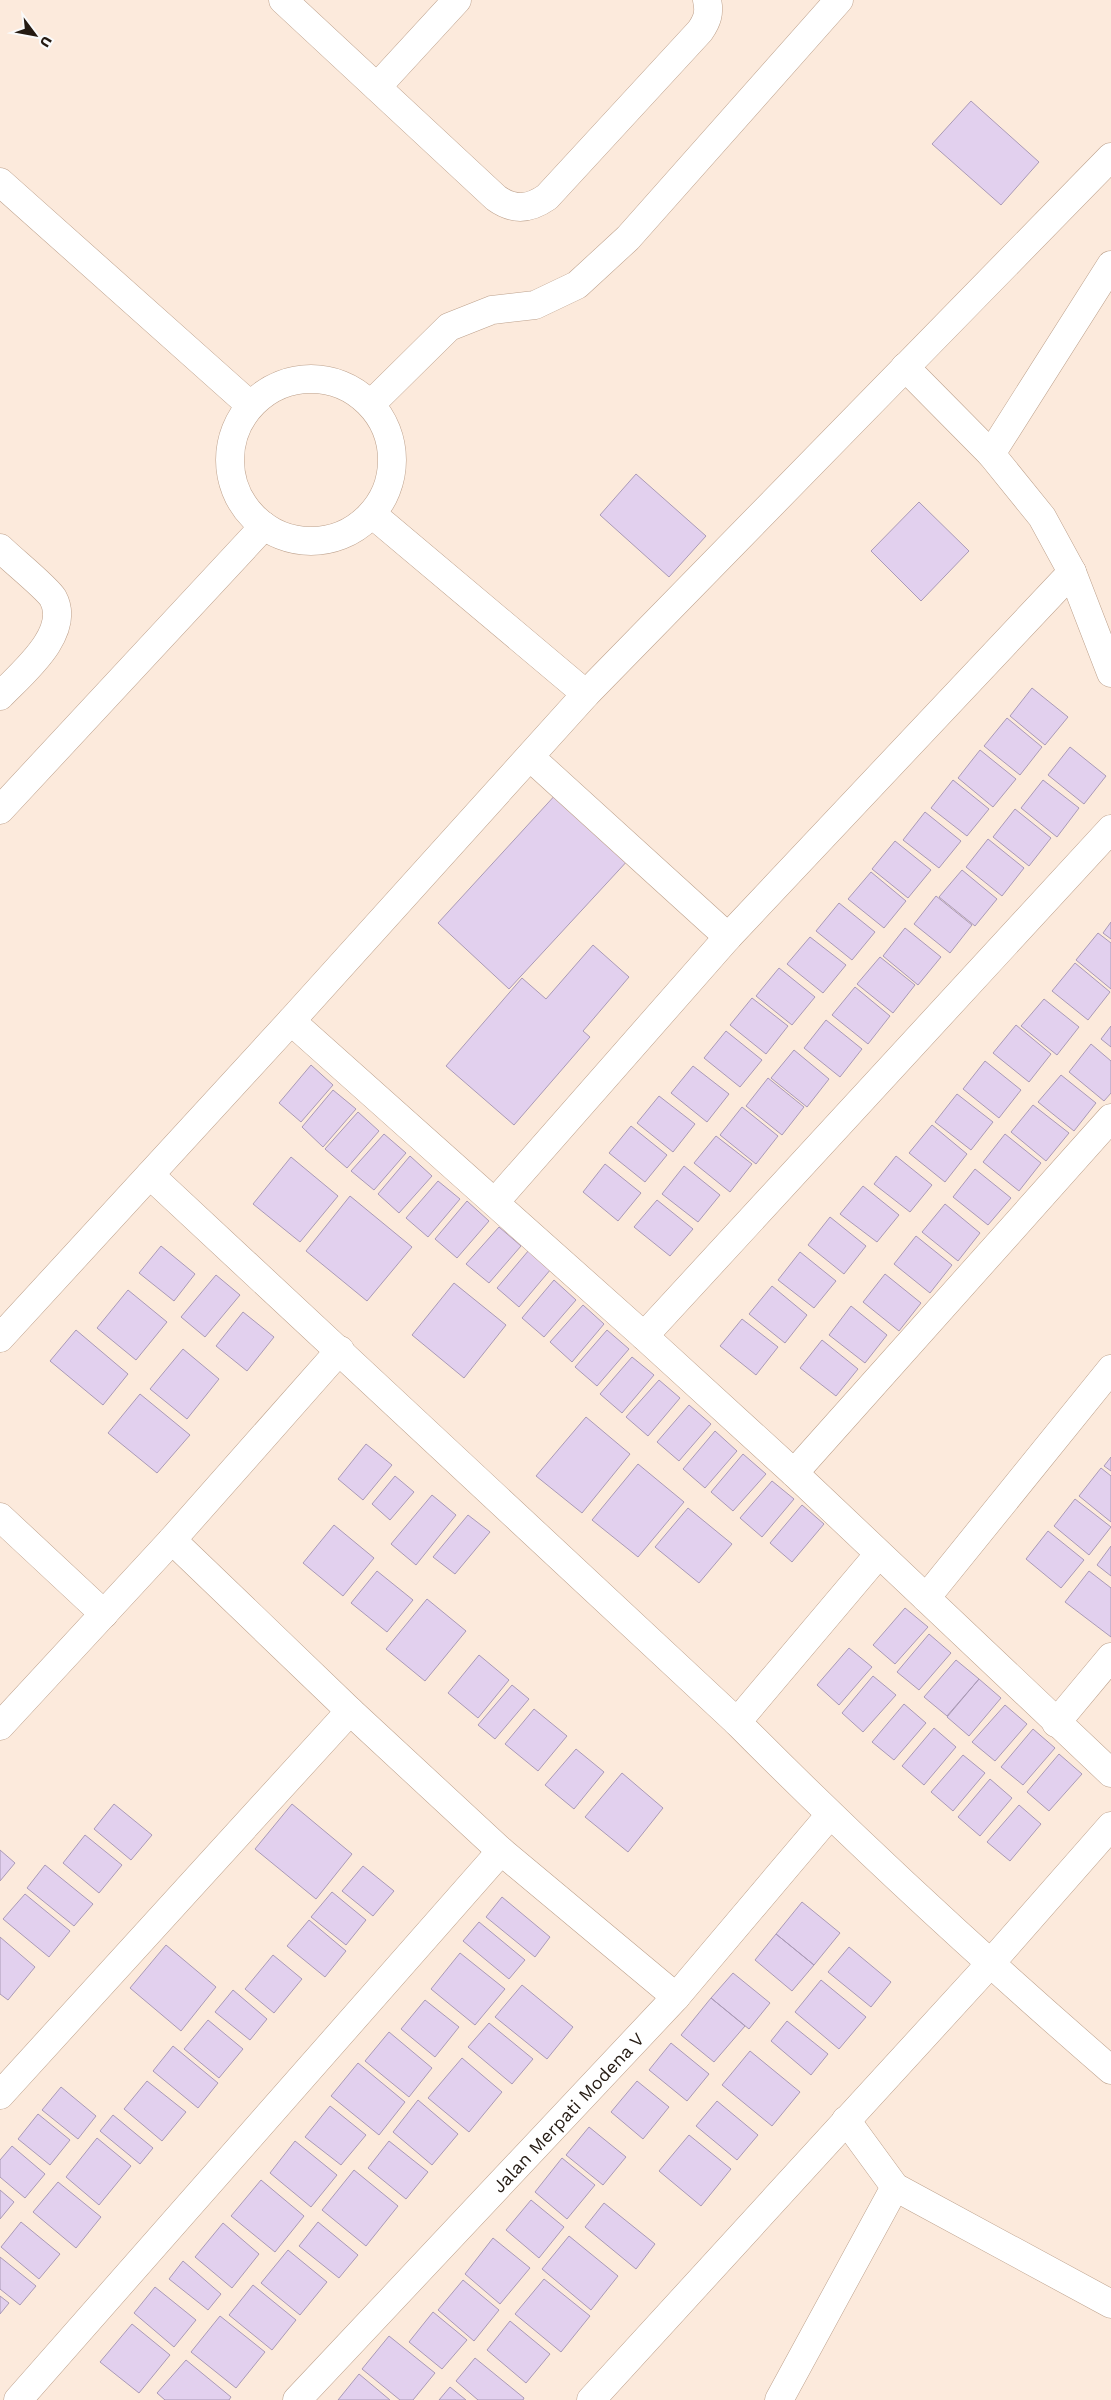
<svg xmlns="http://www.w3.org/2000/svg" width="1111" height="2400" font-family="'Work Sans',sans-serif">
  <rect width="100%" height="100%" fill="#fceadc"/>
  <path fill="#e2d0ee" stroke="#aa9ab6" d="M 971,101 L 1039,162 L 1001,205 L 932,144 Z
    M 636,474 L 706,536 L 669,577 L 600,515 Z
    M 919,502 L 969,551 L 921,601 L 871,551 Z
    M 1032,688 L 1068,717 L 1045,745 L 1010,716 Z
    M 1007,718 L 1042,747 L 1020,775 L 984,746 Z
    M 1070,747 L 1106,776 L 1084,804 L 1048,775 Z
    M 980,750 L 1016,779 L 993,807 L 958,778 Z
    M 953,780 L 989,809 L 967,836 L 931,808 Z
    M 1043,780 L 1079,808 L 1057,837 L 1021,808 Z
    M 558,792 L 630,858 L 509,989 L 438,923 Z
    M 1015,809 L 1051,838 L 1029,866 L 993,837 Z
    M 925,812 L 961,841 L 939,868 L 903,840 Z
    M 988,839 L 1024,868 L 1002,896 L 966,867 Z
    M 895,841 L 931,870 L 908,898 L 872,869 Z
    M 962,870 L 997,899 L 975,926 L 939,897 Z
    M 871,872 L 906,901 L 884,928 L 848,899 Z
    M 936,896 L 972,925 L 950,953 L 914,924 Z
    M 839,903 L 875,932 L 852,960 L 816,931 Z
    M 1111,922 L 1111,939 L 1103,933 Z
    M 905,928 L 941,957 L 918,985 L 883,956 Z
    M 1098,933 L 1111,943 L 1111,989 L 1076,960 Z
    M 810,937 L 846,965 L 823,993 L 787,964 Z
    M 593,945 L 629,977 L 583,1031 L 590,1037 L 514,1125 L 446,1066 L 522,978 L 546,999 Z
    M 880,957 L 915,985 L 893,1013 L 857,984 Z
    M 1075,963 L 1110,992 L 1088,1020 L 1052,991 Z
    M 779,968 L 815,997 L 792,1025 L 756,996 Z
    M 855,987 L 890,1016 L 868,1044 L 832,1015 Z
    M 752,998 L 788,1026 L 766,1054 L 730,1025 Z
    M 1044,999 L 1079,1027 L 1057,1055 L 1021,1026 Z
    M 826,1020 L 862,1049 L 840,1077 L 804,1048 Z
    M 1016,1025 L 1051,1054 L 1029,1082 L 993,1053 Z
    M 1111,1026 L 1111,1047 L 1101,1039 Z
    M 726,1031 L 762,1060 L 740,1087 L 704,1058 Z
    M 1091,1044 L 1111,1061 L 1111,1093 L 1104,1101 L 1069,1072 Z
    M 794,1050 L 829,1079 L 807,1107 L 771,1078 Z
    M 985,1061 L 1021,1090 L 999,1118 L 963,1089 Z
    M 311,1065 L 333,1085 L 301,1122 L 279,1103 Z
    M 693,1066 L 729,1094 L 707,1122 L 671,1093 Z
    M 1061,1075 L 1096,1103 L 1074,1131 L 1038,1102 Z
    M 768,1078 L 804,1107 L 782,1135 L 746,1106 Z
    M 333,1090 L 356,1109 L 323,1147 L 302,1127 Z
    M 957,1094 L 993,1122 L 971,1150 L 935,1122 Z
    M 659,1096 L 695,1124 L 673,1152 L 637,1123 Z
    M 1033,1105 L 1069,1133 L 1046,1161 L 1011,1132 Z
    M 742,1107 L 778,1136 L 756,1164 L 720,1135 Z
    M 358,1112 L 379,1131 L 347,1168 L 325,1149 Z
    M 932,1125 L 967,1154 L 945,1182 L 909,1153 Z
    M 631,1126 L 667,1155 L 645,1182 L 609,1153 Z
    M 384,1134 L 406,1153 L 374,1190 L 351,1171 Z
    M 1005,1134 L 1041,1163 L 1019,1191 L 983,1162 Z
    M 716,1136 L 752,1164 L 730,1192 L 694,1163 Z
    M 410,1156 L 432,1176 L 399,1213 L 378,1194 Z
    M 896,1156 L 932,1185 L 910,1212 L 874,1184 Z
    M 291,1157 L 338,1196 L 300,1242 L 253,1204 Z
    M 605,1164 L 641,1193 L 618,1221 L 583,1192 Z
    M 684,1166 L 720,1195 L 698,1222 L 662,1194 Z
    M 975,1169 L 1011,1198 L 988,1225 L 953,1197 Z
    M 438,1181 L 460,1199 L 428,1237 L 406,1218 Z
    M 863,1186 L 899,1215 L 877,1242 L 840,1214 Z
    M 350,1196 L 412,1247 L 367,1301 L 306,1251 Z
    M 657,1200 L 693,1229 L 670,1256 L 634,1227 Z
    M 467,1201 L 489,1221 L 457,1258 L 435,1239 Z
    M 945,1204 L 980,1233 L 958,1261 L 922,1232 Z
    M 830,1217 L 866,1246 L 844,1274 L 808,1245 Z
    M 499,1227 L 521,1246 L 489,1283 L 466,1264 Z
    M 916,1236 L 952,1265 L 930,1293 L 894,1264 Z
    M 161,1246 L 195,1274 L 174,1301 L 139,1273 Z
    M 529,1250 L 551,1269 L 519,1307 L 497,1288 Z
    M 800,1252 L 836,1281 L 814,1308 L 778,1280 Z
    M 885,1274 L 921,1303 L 899,1331 L 863,1302 Z
    M 216,1275 L 240,1295 L 205,1337 L 181,1317 Z
    M 554,1280 L 576,1300 L 544,1337 L 522,1318 Z
    M 454,1283 L 506,1325 L 464,1378 L 412,1335 Z
    M 772,1286 L 807,1315 L 785,1343 L 749,1314 Z
    M 128,1290 L 167,1322 L 136,1360 L 97,1328 Z
    M 583,1305 L 604,1324 L 572,1362 L 550,1342 Z
    M 851,1306 L 887,1335 L 865,1363 L 829,1335 Z
    M 243,1312 L 274,1337 L 247,1371 L 216,1346 Z
    M 742,1319 L 778,1347 L 756,1375 L 720,1346 Z
    M 76,1330 L 128,1374 L 103,1405 L 50,1361 Z
    M 607,1330 L 629,1349 L 597,1386 L 575,1367 Z
    M 822,1340 L 858,1369 L 836,1396 L 800,1368 Z
    M 183,1349 L 219,1379 L 187,1419 L 150,1389 Z
    M 632,1357 L 654,1375 L 622,1413 L 600,1394 Z
    M 659,1380 L 680,1398 L 648,1436 L 626,1417 Z
    M 140,1394 L 190,1435 L 157,1473 L 108,1433 Z
    M 689,1405 L 711,1424 L 679,1461 L 657,1442 Z
    M 586,1417 L 630,1454 L 582,1513 L 536,1476 Z
    M 715,1431 L 737,1451 L 705,1488 L 683,1469 Z
    M 366,1444 L 392,1465 L 363,1500 L 338,1479 Z
    M 743,1454 L 766,1474 L 733,1511 L 711,1492 Z
    M 1111,1457 L 1111,1471 L 1104,1466 Z
    M 638,1464 L 684,1502 L 638,1557 L 592,1520 Z
    M 1101,1468 L 1111,1476 L 1111,1522 L 1079,1496 Z
    M 395,1476 L 414,1492 L 390,1520 L 372,1504 Z
    M 772,1481 L 794,1499 L 762,1537 L 740,1518 Z
    M 432,1495 L 456,1515 L 416,1565 L 391,1544 Z
    M 1075,1499 L 1111,1527 L 1089,1555 L 1054,1526 Z
    M 802,1505 L 824,1524 L 792,1562 L 770,1543 Z
    M 688,1508 L 732,1544 L 699,1583 L 655,1547 Z
    M 468,1515 L 490,1532 L 455,1574 L 433,1557 Z
    M 334,1525 L 374,1558 L 343,1596 L 303,1563 Z
    M 1048,1531 L 1084,1560 L 1061,1588 L 1026,1559 Z
    M 1111,1546 L 1111,1576 L 1097,1565 Z
    M 377,1571 L 413,1600 L 387,1632 L 351,1603 Z
    M 1089,1571 L 1111,1588 L 1111,1637 L 1065,1602 Z
    M 427,1599 L 466,1631 L 425,1681 L 386,1649 Z
    M 905,1608 L 928,1627 L 895,1664 L 873,1645 Z
    M 929,1634 L 951,1653 L 919,1690 L 897,1672 Z
    M 849,1648 L 872,1667 L 839,1705 L 817,1685 Z
    M 479,1655 L 509,1680 L 478,1718 L 448,1693 Z
    M 956,1660 L 979,1679 L 947,1716 L 924,1697 Z
    M 873,1676 L 896,1695 L 863,1732 L 842,1713 Z
    M 979,1679 L 1001,1698 L 969,1736 L 947,1717 Z
    M 512,1685 L 529,1699 L 495,1739 L 478,1725 Z
    M 904,1704 L 926,1723 L 894,1760 L 872,1742 Z
    M 1005,1705 L 1027,1724 L 995,1761 L 972,1742 Z
    M 534,1709 L 567,1736 L 538,1771 L 505,1744 Z
    M 934,1728 L 956,1747 L 924,1785 L 902,1766 Z
    M 1033,1729 L 1055,1748 L 1023,1785 L 1001,1767 Z
    M 576,1749 L 604,1772 L 574,1809 L 545,1785 Z
    M 1059,1754 L 1082,1774 L 1049,1811 L 1027,1792 Z
    M 963,1755 L 985,1773 L 953,1811 L 931,1792 Z
    M 622,1773 L 663,1808 L 628,1852 L 585,1817 Z
    M 990,1779 L 1012,1798 L 980,1836 L 958,1817 Z
    M 114,1804 L 152,1835 L 131,1860 L 94,1829 Z
    M 292,1804 L 352,1854 L 316,1899 L 255,1849 Z
    M 1019,1805 L 1041,1824 L 1010,1861 L 987,1842 Z
    M 85,1835 L 122,1865 L 99,1893 L 63,1863 Z
    M 0,1850 L 15,1863 L 0,1881 Z
    M 45,1865 L 93,1904 L 74,1926 L 27,1888 Z
    M 363,1866 L 394,1891 L 373,1916 L 342,1891 Z
    M 332,1892 L 366,1920 L 346,1945 L 311,1917 Z
    M 25,1894 L 70,1931 L 49,1957 L 3,1919 Z
    M 502,1897 L 550,1937 L 535,1957 L 486,1917 Z
    M 802,1902 L 840,1933 L 814,1965 L 776,1934 Z
    M 309,1920 L 346,1951 L 325,1977 L 287,1946 Z
    M 479,1922 L 525,1960 L 509,1979 L 463,1941 Z
    M 776,1934 L 814,1965 L 792,1991 L 755,1960 Z
    M 0,1937 L 35,1967 L 8,2000 L 0,1994 Z
    M 166,1945 L 216,1987 L 181,2031 L 130,1988 Z
    M 849,1947 L 891,1982 L 871,2007 L 828,1972 Z
    M 460,1953 L 505,1989 L 475,2025 L 431,1989 Z
    M 273,1955 L 302,1979 L 274,2013 L 245,1989 Z
    M 733,1973 L 770,2003 L 749,2029 L 711,1998 Z
    M 821,1980 L 866,2017 L 839,2049 L 795,2012 Z
    M 522,1985 L 573,2027 L 547,2059 L 495,2017 Z
    M 233,1990 L 267,2019 L 250,2040 L 215,2012 Z
    M 711,1998 L 745,2026 L 714,2062 L 681,2035 Z
    M 425,2000 L 459,2027 L 435,2057 L 401,2029 Z
    M 208,2020 L 243,2049 L 219,2078 L 184,2049 Z
    M 787,2021 L 828,2054 L 811,2075 L 771,2041 Z
    M 489,2023 L 533,2059 L 512,2084 L 468,2047 Z
    M 389,2032 L 432,2068 L 409,2097 L 365,2061 Z
    M 671,2043 L 709,2074 L 687,2101 L 649,2070 Z
    M 173,2046 L 218,2083 L 198,2108 L 153,2071 Z
    M 750,2051 L 800,2092 L 772,2126 L 722,2085 Z
    M 462,2058 L 502,2092 L 469,2132 L 428,2098 Z
    M 358,2063 L 405,2102 L 379,2135 L 331,2096 Z
    M 147,2081 L 186,2112 L 162,2141 L 124,2109 Z
    M 637,2081 L 669,2107 L 643,2139 L 611,2112 Z
    M 61,2087 L 96,2116 L 78,2139 L 42,2110 Z
    M 418,2100 L 458,2134 L 432,2165 L 393,2132 Z
    M 717,2101 L 758,2135 L 737,2160 L 696,2126 Z
    M 330,2106 L 366,2135 L 341,2165 L 305,2137 Z
    M 38,2114 L 70,2140 L 50,2165 L 18,2139 Z
    M 113,2115 L 153,2148 L 140,2164 L 100,2131 Z
    M 589,2127 L 626,2157 L 603,2185 L 566,2155 Z
    M 689,2135 L 731,2169 L 701,2206 L 659,2171 Z
    M 97,2138 L 131,2166 L 99,2205 L 66,2177 Z
    M 295,2141 L 337,2175 L 311,2207 L 270,2173 Z
    M 389,2141 L 428,2172 L 406,2199 L 368,2168 Z
    M 12,2146 L 45,2174 L 25,2198 L 0,2177 L 0,2160 Z
    M 562,2158 L 595,2185 L 567,2219 L 535,2192 Z
    M 354,2170 L 398,2206 L 366,2246 L 322,2210 Z
    M 261,2180 L 304,2216 L 275,2252 L 231,2216 Z
    M 58,2182 L 101,2217 L 76,2248 L 33,2212 Z
    M 0,2190 L 14,2202 L 0,2219 Z
    M 531,2200 L 564,2227 L 539,2258 L 506,2230 Z
    M 604,2203 L 655,2244 L 636,2269 L 585,2227 Z
    M 21,2222 L 60,2254 L 39,2279 L 1,2247 Z
    M 318,2222 L 358,2255 L 339,2278 L 299,2246 Z
    M 223,2223 L 259,2254 L 232,2288 L 195,2257 Z
    M 569,2236 L 618,2276 L 591,2310 L 542,2269 Z
    M 493,2238 L 530,2268 L 500,2304 L 465,2274 Z
    M 288,2250 L 327,2282 L 300,2315 L 261,2283 Z
    M 0,2257 L 36,2286 L 20,2305 L 0,2289 Z
    M 183,2261 L 221,2294 L 208,2310 L 169,2279 Z
    M 544,2279 L 590,2316 L 561,2352 L 515,2314 Z
    M 463,2280 L 499,2310 L 474,2341 L 438,2310 Z
    M 253,2285 L 296,2320 L 272,2350 L 229,2315 Z
    M 155,2287 L 196,2320 L 174,2347 L 134,2313 Z
    M 0,2296 L 9,2303 L 0,2314 Z
    M 433,2312 L 467,2340 L 442,2369 L 409,2342 Z
    M 220,2316 L 265,2352 L 236,2388 L 191,2352 Z
    M 510,2321 L 550,2354 L 526,2383 L 487,2350 Z
    M 132,2324 L 170,2355 L 139,2393 L 100,2362 Z
    M 389,2336 L 435,2373 L 413,2400 L 400,2400 L 362,2369 Z
    M 475,2358 L 524,2398 L 523,2400 L 478,2400 L 456,2381 Z
    M 186,2360 L 231,2397 L 229,2400 L 165,2400 L 157,2393 Z
    M 359,2374 L 390,2400 L 338,2400 Z
    M 450,2387 L 466,2400 L 439,2400 Z"/>
  <g fill="none" stroke-linecap="round" stroke-linejoin="round">
    <g stroke="#bda18c" stroke-width="29">
      <g id="minor">
        <path d="M 283,0 L 496,198 C 514,211 530,209 547,197 L 700,31 C 707,21 710,13 707,0"/>
        <path d="M 377,87 L 457,0"/>
        <path d="M 0,182 L 250,405"/>
        <path d="M 905,367 L 991,454 L 1042,517 L 1072,572 L 1111,673"/>
        <circle cx="311" cy="460" r="81"/>
        <path d="M 371,404 L 449,327 L 492,310 L 535,305 L 577,285 L 628,238 L 839,0"/>
        <path d="M 991,454 L 1111,265"/>
        <path d="M 372,514 L 586,694"/>
        <path d="M 0,548 C 11,559 47,588 53,598 C 72,633 21,674 0,696"/>
        <path d="M 530,757 L 728,937"/>
        <path d="M 0,810 L 264,526"/>
        <path d="M 291,1021 L 644,1336 L 794,1473 L 1111,1773"/>
        <path d="M 150,1175 L 737,1722 C 857,1843 982,1958 1111,2070"/>
        <path d="M 496,1201 L 728,937 L 1072,572"/>
        <path d="M 644,1336 L 1111,829"/>
        <path d="M 0,1338 L 291,1021 L 586,694 L 1111,157"/>
        <path d="M 794,1473 L 1111,1118"/>
        <path d="M 0,1517 L 104,1614"/>
        <path d="M 172,1540 L 350,1711 L 501,1851 L 676,1997"/>
        <path d="M 926,1598 L 1111,1369"/>
        <path d="M 737,1722 L 878,1555"/>
        <path d="M 1056,1723 L 1111,1657"/>
        <path d="M 0,1726 L 172,1540 L 340,1350"/>
        <path d="M 0,2095 L 350,1711"/>
        <path d="M 846,2120 L 895,2187 L 1111,2304"/>
        <path d="M 18,2400 L 501,1851"/>
        <path id="s1" d="M 297,2400 L 676,1997 L 829,1816"/>
        <path d="M 591,2400 L 989,1965 L 1111,1826"/>
        <path d="M 779,2400 L 895,2187"/>
      </g>
    </g>
    <use href="#minor" stroke="#fff" stroke-width="28"/>
  </g>
  <g text-anchor="middle" dominant-baseline="central" stroke-width="5" stroke-linejoin="round" paint-order="stroke">
    <g font-size="18" fill="#241a12" stroke="#fafafa">
      <text stroke="none"><textPath href="#s1" startOffset="395">Jalan Merpati Modena V</textPath></text>
    </g>
  </g>
  <g transform="translate(35 35) rotate(122)" stroke="#fafafa" stroke-width="4" paint-order="stroke">
  <path d="M0-4L9 19L0 12L-9 19Z" fill="#241a12"/>
  <text y="-8" font-size="14" font-weight="bold" text-anchor="middle" fill="#241a12">U</text>
  </g>
</svg>
